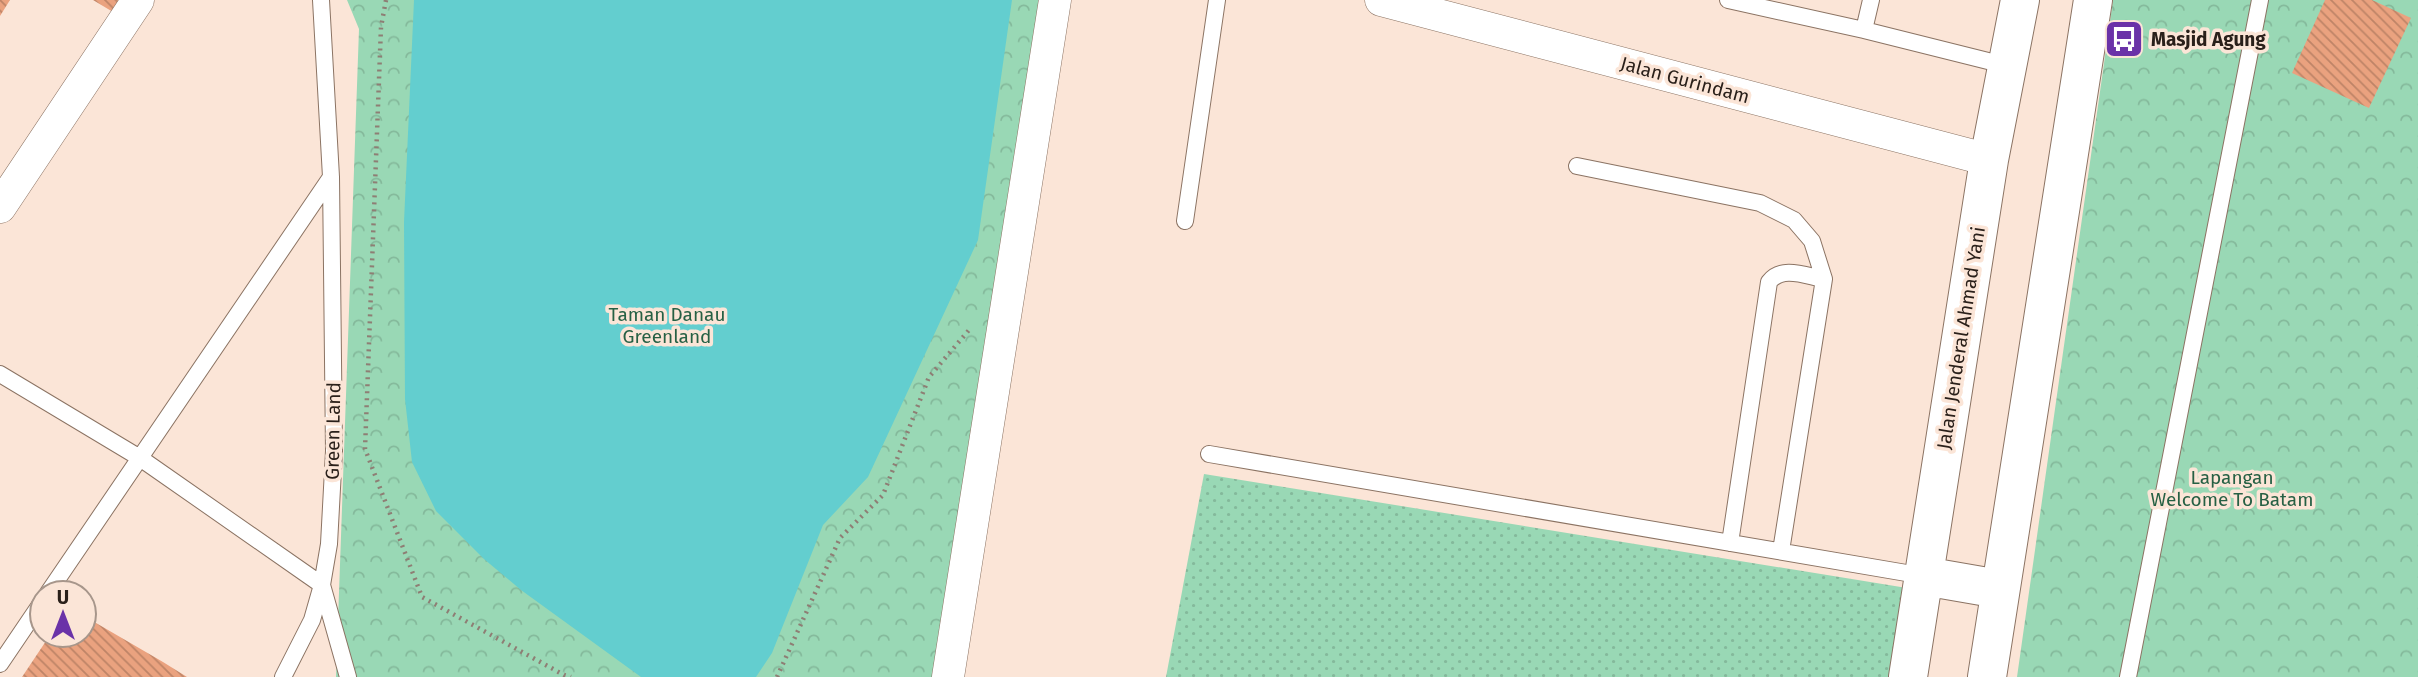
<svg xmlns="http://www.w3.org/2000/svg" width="2418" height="677" font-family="'Fira Sans',sans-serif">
  <defs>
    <pattern id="grass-dots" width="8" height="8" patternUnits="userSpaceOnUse" patternTransform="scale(1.75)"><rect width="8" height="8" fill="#99d8b5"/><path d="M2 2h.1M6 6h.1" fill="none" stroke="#84b99b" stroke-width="1.8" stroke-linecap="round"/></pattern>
    <pattern id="park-crowns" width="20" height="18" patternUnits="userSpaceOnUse" patternTransform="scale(1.75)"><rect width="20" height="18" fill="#99d8b5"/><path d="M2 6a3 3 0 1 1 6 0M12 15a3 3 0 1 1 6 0" fill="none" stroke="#84b99b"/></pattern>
    <pattern id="building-back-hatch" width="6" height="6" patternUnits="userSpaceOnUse" patternTransform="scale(1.75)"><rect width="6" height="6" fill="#eaa27f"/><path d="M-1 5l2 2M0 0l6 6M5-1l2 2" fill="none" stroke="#be8467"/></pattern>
  </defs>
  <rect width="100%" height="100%" fill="#fbe5d7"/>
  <path fill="url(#grass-dots)" d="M 1204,474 L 1907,588 L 1892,677 L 1166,677 Z"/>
  <path fill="url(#park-crowns)" d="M 347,0 L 1045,0 L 933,677 L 336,677 L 359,29 Z
    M 2113,0 L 2418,0 L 2418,677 L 2017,677 Z"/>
  <path fill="#63cecf" d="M 414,0 L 1012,0 L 978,240 L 868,477 L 823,525 L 772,653 L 756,677 L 641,677 L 521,590 L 484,559 L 436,511 L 412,462 L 405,399 L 404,222 Z"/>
  <path fill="url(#building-back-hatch)" d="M 0,0 L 10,0 L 0,16 Z
    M 93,0 L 134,0 L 123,18 Z
    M 2325,0 L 2372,0 L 2411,18 L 2369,108 L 2292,73 Z
    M 84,616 L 163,662 L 187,677 L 22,677 L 50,635 L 84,635 Z"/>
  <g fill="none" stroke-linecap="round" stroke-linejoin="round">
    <g stroke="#8b7363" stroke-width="18">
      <path id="service" d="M 1728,0 L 1864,30 L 2008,66
        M 1864,30 L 1871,0
        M 1577,166 L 1760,203 L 1794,220 L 1812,241 L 1824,279 L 1781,551
        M 1185,221 L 1217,0
        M 0,374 L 140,458 L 322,585 L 348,677
        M 1209,454 L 1924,576
        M 1730,543 L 1769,282 C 1782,265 1806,276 1824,279
        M 48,593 L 331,177
        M 0,664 L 42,602
        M 283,677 L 312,620 L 322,585 L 329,544 L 334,451 L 331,177 L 321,0
        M 2128,677 L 2260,0"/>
    </g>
    <g stroke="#8b7363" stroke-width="33">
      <path id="minor" d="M 1381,0 L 1989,160
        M 0,207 L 138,0
        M 948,677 L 1055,0"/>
    </g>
    <g stroke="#8b7363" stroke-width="40">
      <path id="trunk" d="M 1924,576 L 1999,589
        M 1908,677 L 1989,160 L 2020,0
        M 1987,677 L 2093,0"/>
    </g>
    <path stroke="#8e7e74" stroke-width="4.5" stroke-dasharray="2 5" stroke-linecap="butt" d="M 386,0 L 381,27 L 365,449 L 422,597 L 564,675 L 571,677
      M 777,677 L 840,538 L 883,495 L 929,377 L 969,330"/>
    <use href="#service" stroke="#fff" stroke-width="16"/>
    <use href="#minor" stroke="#fff" stroke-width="32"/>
    <use href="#trunk" stroke="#fff" stroke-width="38"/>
  </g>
  <defs>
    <g id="bus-square" transform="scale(2.0125)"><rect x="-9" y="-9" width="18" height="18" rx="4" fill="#6a32a8" stroke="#fbe5d7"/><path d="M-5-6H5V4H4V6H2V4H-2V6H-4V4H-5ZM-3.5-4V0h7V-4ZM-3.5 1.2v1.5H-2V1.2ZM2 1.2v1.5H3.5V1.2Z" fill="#fff"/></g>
  </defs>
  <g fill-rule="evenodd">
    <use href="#bus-square" x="2124" y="39"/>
  </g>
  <g text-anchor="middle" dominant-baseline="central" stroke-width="7" stroke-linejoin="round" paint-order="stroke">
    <g font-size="19" font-weight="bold" fill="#2a201a" stroke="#fbe5d7" text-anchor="start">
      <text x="2151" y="39">Masjid Agung</text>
    </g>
    <g font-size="19" fill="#2a201a" stroke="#fbe5d7">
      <text transform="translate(1685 80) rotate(15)">Jalan Gurindam</text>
      <text transform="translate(1961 338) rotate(-81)">Jalan Jenderal Ahmad Yani</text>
      <text transform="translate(333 431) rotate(-89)">Green Land</text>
    </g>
    <g font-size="19" fill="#266044" stroke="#fbe5d7">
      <text x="667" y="314">Taman Danau<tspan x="667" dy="22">Greenland</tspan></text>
      <text x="2232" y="477">Lapangan<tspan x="2232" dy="22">Welcome To Batam</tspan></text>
    </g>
  </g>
  <g transform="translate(63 614)"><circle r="33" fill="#fbe5d7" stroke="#a7968b" stroke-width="2"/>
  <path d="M0-5L12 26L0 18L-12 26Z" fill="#6a32a8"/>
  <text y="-10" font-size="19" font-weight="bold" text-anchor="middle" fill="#2a201a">U</text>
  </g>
</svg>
